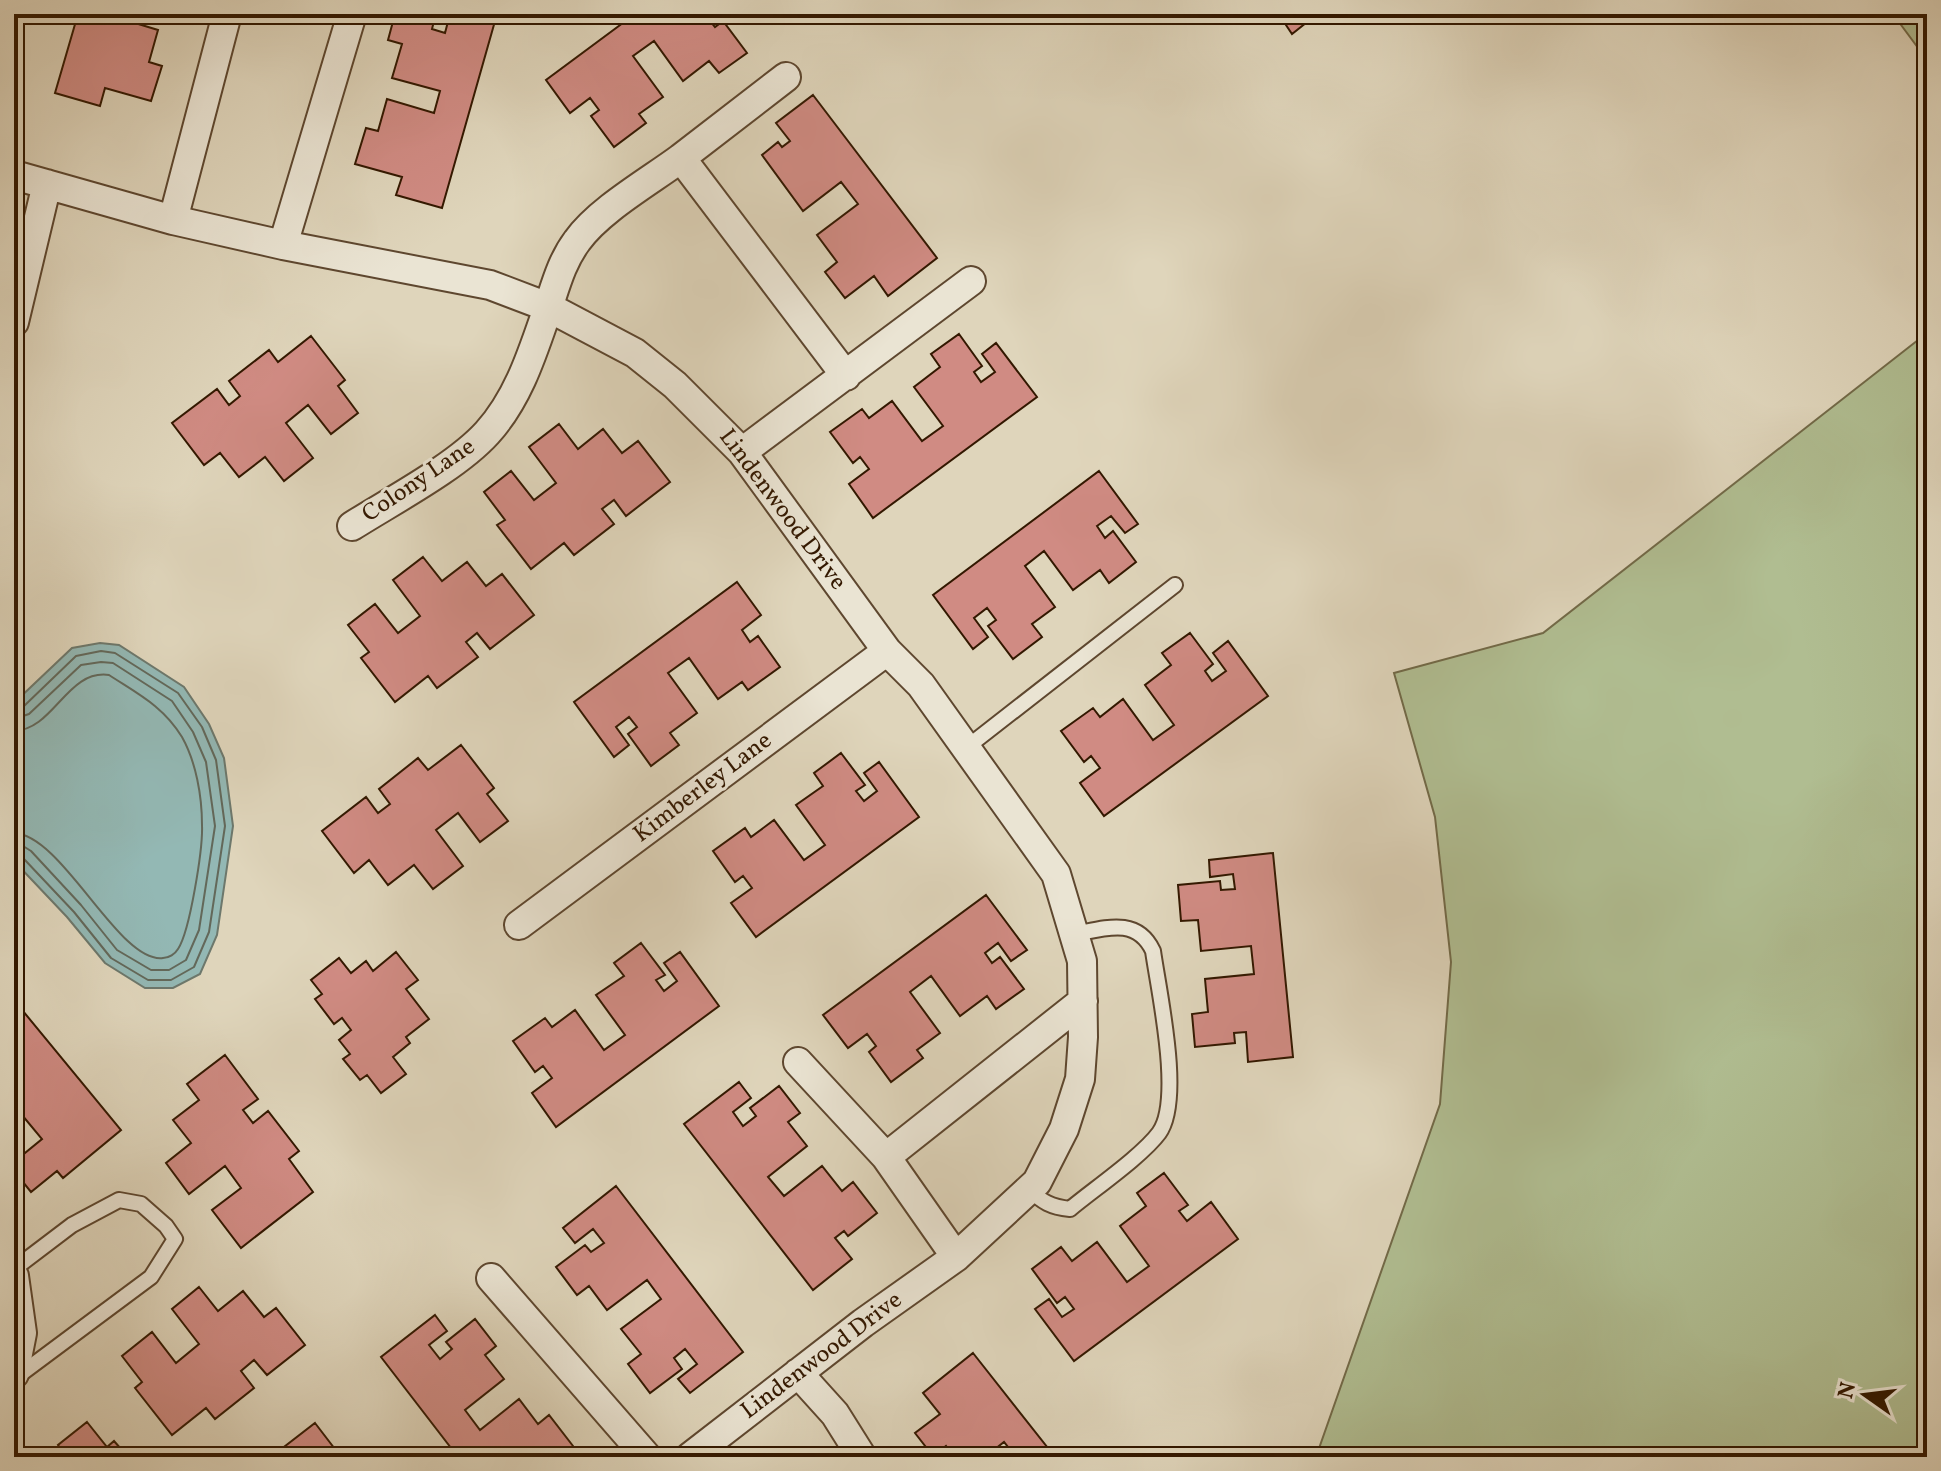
<svg xmlns="http://www.w3.org/2000/svg" width="1941" height="1471" font-family="Vollkorn,serif">
  <rect width="100%" height="100%" fill="#dfd5bb"/>
  <filter id="stains"><feTurbulence type="fractalNoise" baseFrequency=".0025" numOctaves="4"/><feColorMatrix values="0 0 0 0 .2 0 0 0 0 .09 0 0 0 0 .02 0 0 0 .5 -.17"/></filter>
  <radialGradient id="worn" r=".72"><stop offset=".6" stop-color="#630" stop-opacity="0"/><stop offset="1" stop-color="#630" stop-opacity=".3"/></radialGradient>
  <path fill="#b0bd91" stroke="#726a48" stroke-width="2" d="M 1893,14 L 1927,14 L 1927,60 Z
    M 1927,333 L 1927,1457 L 1316,1457 L 1440,1104 L 1451,962 L 1435,817 L 1394,673 L 1543,633 Z"/>
  <path fill="#93b8b4" stroke="#6d786c" stroke-width="2" d="M 100,643 L 119,645 L 184,687 L 209,724 L 224,758 L 233,826 L 217,935 L 200,974 L 173,988 L 145,988 L 105,963 L 67,917 L 14,861 L 14,703 L 72,648 Z"/>
  <g fill="none" stroke-linecap="round" stroke-linejoin="round">
    <path stroke="#63685a" stroke-width="2" d="M 14,709 L 23,707 L 76,656 L 101,651 L 115,653 L 178,693 L 202,727 L 216,760 L 225,826 L 209,932 L 194,967 L 171,980 L 148,980 L 111,958 L 74,912 L 24,859 L 14,855
      M 14,719 L 29,714 L 81,665 L 101,662 L 113,663 L 172,701 L 193,732 L 206,762 L 215,826 L 199,930 L 186,960 L 169,970 L 151,970 L 117,950 L 81,905 L 31,851 L 23,846 L 14,845
      M 14,731 C 54,730 67,669 109,675 C 138,694 163,706 182,737 C 196,762 202,796 202,825 C 203,848 190,931 178,949 C 175,954 169,958 163,958 C 119,964 63,835 14,833"/>
  </g>
  <path fill="#d08b83" stroke="#331800" stroke-width="2" d="M 78,14 L 112,14 L 112,16 L 158,30 L 149,62 L 162,66 L 151,101 L 105,88 L 100,106 L 55,93 Z
    M 395,14 L 424,14 L 435,17 L 432,29 L 445,33 L 450,14 L 497,14 L 442,208 L 396,195 L 402,177 L 355,164 L 366,128 L 378,131 L 387,99 L 434,113 L 440,91 L 392,78 L 402,44 L 388,40 Z
    M 635,14 L 712,14 L 707,17 L 715,27 L 723,21 L 747,53 L 719,73 L 709,61 L 683,81 L 654,41 L 633,56 L 663,97 L 639,114 L 646,123 L 614,147 L 591,116 L 599,110 L 590,98 L 570,113 L 546,80 Z
    M 1295,14 L 1325,14 L 1320,18 L 1316,15 L 1292,34 L 1284,22 Z
    M 813,95 L 937,258 L 888,296 L 874,276 L 845,298 L 825,272 L 837,262 L 817,235 L 858,204 L 841,182 L 803,211 L 762,155 L 778,142 L 782,147 L 790,141 L 776,123 Z
    M 959,334 L 982,366 L 974,372 L 981,382 L 995,372 L 982,354 L 996,343 L 1037,397 L 873,518 L 849,484 L 869,469 L 860,457 L 853,463 L 830,432 L 862,409 L 869,418 L 892,401 L 922,441 L 943,426 L 914,387 L 940,367 L 931,354 Z
    M 311,336 L 345,380 L 338,386 L 358,413 L 331,434 L 308,405 L 286,423 L 313,458 L 284,481 L 265,457 L 239,477 L 220,453 L 204,465 L 172,423 L 217,389 L 229,405 L 240,396 L 229,381 L 269,350 L 278,362 Z
    M 559,424 L 578,449 L 603,429 L 622,453 L 638,441 L 670,482 L 626,516 L 614,500 L 602,509 L 614,524 L 574,555 L 564,543 L 531,569 L 497,525 L 505,520 L 484,492 L 511,471 L 534,500 L 556,483 L 529,447 Z
    M 1099,471 L 1138,524 L 1125,533 L 1111,516 L 1097,526 L 1105,538 L 1113,531 L 1136,562 L 1109,583 L 1100,570 L 1073,590 L 1044,551 L 1025,566 L 1055,607 L 1032,624 L 1042,637 L 1013,659 L 988,626 L 996,620 L 987,608 L 974,618 L 988,637 L 973,649 L 933,595 Z
    M 423,557 L 442,581 L 467,562 L 486,586 L 502,574 L 534,615 L 490,649 L 477,633 L 466,642 L 478,657 L 437,688 L 428,676 L 395,702 L 361,658 L 369,652 L 348,625 L 375,604 L 398,633 L 420,616 L 393,580 Z
    M 737,582 L 761,615 L 742,630 L 750,642 L 758,636 L 780,667 L 748,690 L 742,682 L 718,699 L 689,658 L 668,673 L 697,713 L 670,733 L 679,745 L 651,766 L 628,734 L 637,727 L 629,717 L 616,727 L 629,745 L 614,757 L 574,702 Z
    M 1190,633 L 1213,664 L 1205,671 L 1212,681 L 1226,671 L 1213,653 L 1228,641 L 1268,696 L 1104,816 L 1080,783 L 1100,768 L 1091,756 L 1084,762 L 1061,731 L 1093,708 L 1100,717 L 1123,699 L 1153,740 L 1174,725 L 1145,685 L 1171,665 L 1162,653 Z
    M 461,745 L 494,788 L 487,794 L 508,821 L 480,842 L 458,813 L 436,830 L 463,866 L 433,889 L 414,865 L 388,885 L 369,860 L 354,873 L 322,831 L 366,797 L 378,813 L 390,804 L 379,789 L 418,758 L 428,770 Z
    M 841,753 L 865,785 L 856,791 L 864,801 L 877,791 L 864,773 L 879,762 L 919,817 L 756,937 L 731,903 L 752,888 L 743,876 L 735,882 L 713,851 L 745,828 L 751,837 L 774,820 L 804,860 L 825,845 L 796,805 L 823,786 L 814,773 Z
    M 1273,853 L 1293,1057 L 1248,1062 L 1246,1032 L 1234,1033 L 1235,1043 L 1195,1047 L 1192,1014 L 1208,1012 L 1205,979 L 1254,974 L 1251,946 L 1201,951 L 1198,920 L 1181,921 L 1178,885 L 1220,881 L 1221,890 L 1235,889 L 1233,874 L 1210,877 L 1209,860 Z
    M 986,895 L 1027,950 L 1011,961 L 998,943 L 985,953 L 992,963 L 1000,957 L 1024,989 L 996,1009 L 987,996 L 960,1016 L 931,976 L 910,992 L 940,1033 L 917,1050 L 923,1058 L 891,1082 L 869,1052 L 876,1046 L 867,1034 L 848,1048 L 823,1015 Z
    M 641,943 L 665,975 L 656,980 L 664,991 L 677,981 L 664,963 L 680,952 L 719,1006 L 556,1127 L 532,1093 L 552,1078 L 543,1066 L 535,1072 L 513,1041 L 545,1018 L 552,1027 L 575,1010 L 604,1050 L 625,1035 L 596,995 L 624,976 L 614,963 Z
    M 396,952 L 418,980 L 406,989 L 429,1019 L 406,1037 L 410,1043 L 393,1057 L 406,1074 L 381,1093 L 367,1075 L 360,1080 L 343,1059 L 350,1054 L 339,1040 L 351,1030 L 342,1018 L 334,1024 L 315,999 L 322,994 L 311,980 L 339,958 L 351,973 L 366,961 L 373,971 Z
    M 18,1005 L 121,1130 L 63,1178 L 57,1171 L 31,1192 L 14,1171 L 14,1162 L 42,1139 L 22,1115 L 14,1122 L 14,1008 Z
    M 225,1055 L 258,1099 L 243,1110 L 253,1123 L 268,1111 L 299,1151 L 289,1159 L 313,1192 L 241,1248 L 212,1210 L 241,1188 L 225,1166 L 189,1194 L 166,1163 L 191,1143 L 173,1120 L 199,1100 L 187,1084 Z
    M 739,1082 L 751,1098 L 733,1112 L 743,1126 L 756,1116 L 750,1108 L 779,1086 L 800,1113 L 788,1122 L 807,1146 L 768,1177 L 784,1196 L 822,1166 L 842,1191 L 853,1182 L 877,1213 L 848,1236 L 844,1231 L 835,1238 L 852,1259 L 813,1290 L 684,1124 Z
    M 1164,1173 L 1188,1205 L 1179,1211 L 1187,1221 L 1211,1202 L 1238,1239 L 1074,1361 L 1035,1309 L 1049,1299 L 1062,1317 L 1074,1309 L 1065,1297 L 1057,1303 L 1032,1269 L 1061,1247 L 1072,1261 L 1097,1242 L 1127,1282 L 1149,1266 L 1120,1226 L 1146,1206 L 1137,1193 Z
    M 616,1186 L 743,1352 L 690,1393 L 678,1379 L 697,1364 L 685,1349 L 674,1358 L 682,1369 L 650,1393 L 628,1364 L 641,1354 L 621,1329 L 661,1299 L 647,1280 L 607,1310 L 589,1286 L 577,1295 L 556,1267 L 585,1245 L 591,1252 L 604,1243 L 593,1229 L 575,1243 L 563,1228 Z
    M 199,1287 L 218,1311 L 243,1291 L 264,1317 L 276,1308 L 305,1345 L 267,1375 L 254,1360 L 241,1371 L 254,1388 L 215,1419 L 206,1408 L 172,1435 L 135,1388 L 142,1382 L 122,1356 L 152,1332 L 176,1363 L 199,1344 L 172,1309 Z
    M 435,1315 L 447,1331 L 429,1345 L 440,1359 L 452,1349 L 446,1342 L 475,1319 L 496,1346 L 485,1355 L 504,1379 L 465,1410 L 480,1430 L 519,1399 L 538,1424 L 549,1415 L 573,1446 L 559,1457 L 458,1457 L 381,1357 Z
    M 973,1353 L 1055,1457 L 1016,1457 L 1004,1442 L 985,1457 L 954,1457 L 946,1446 L 933,1456 L 915,1433 L 940,1414 L 923,1393 Z
    M 87,1422 L 107,1447 L 114,1441 L 128,1457 L 67,1457 L 58,1445 Z
    M 315,1423 L 341,1457 L 271,1457 Z"/>
  <g fill="none" stroke-linecap="round" stroke-linejoin="round">
    <g stroke="#5e472f" stroke-width="18">
      <path id="service" d="M 966,748 L 1175,585
        M 1029,1189 C 1042,1202 1051,1207 1070,1209 C 1094,1189 1142,1156 1159,1133 C 1183,1100 1159,993 1153,951 C 1137,917 1106,928 1075,934
        M 14,1269 L 72,1225 L 119,1200 L 141,1204 L 166,1226 L 175,1239 L 151,1277 L 14,1379"/>
    </g>
    <g stroke="#5e472f" stroke-width="32">
      <path id="minor" d="M 786,77 L 681,158 L 846,376
        M 14,175 L 173,220 L 283,245 L 490,285 L 548,307 L 635,353 L 675,385 L 742,452 L 887,651 L 921,685 L 1056,874 L 1082,961 L 1083,1037 L 1080,1079 L 1064,1129 L 1037,1182 L 956,1257 L 863,1323 L 690,1457
        M 173,220 L 227,14
        M 283,245 L 352,14
        M 14,322 L 47,184
        M 742,452 L 971,281
        M 352,526 C 393,500 456,467 487,433 C 519,398 533,351 548,308 C 556,284 562,261 577,241 C 599,210 650,181 681,158
        M 519,925 L 887,651
        M 798,1062 L 886,1157 L 956,1257
        M 886,1157 L 1083,1001
        M 14,1276 L 22,1333 L 14,1374
        M 491,1278 L 647,1457
        M 798,1373 L 835,1414 L 862,1457"/>
    </g>
    <use href="#service" stroke="#eae4d3" stroke-width="14"/>
    <use href="#minor" stroke="#eae4d3" stroke-width="28"/>
  </g>
  <g text-anchor="middle" dominant-baseline="central" stroke-width="6" stroke-linejoin="round" paint-order="stroke">
    <g font-size="24" fill="#331800" stroke="#eae4d3">
      <text transform="translate(419 481) rotate(-34)">Colony Lane</text>
      <text transform="translate(782 510) rotate(53)">Lindenwood Drive</text>
      <text transform="translate(703 788) rotate(-37)">Kimberley Lane</text>
      <text transform="translate(822 1356) rotate(-37)">Lindenwood Drive</text>
    </g>
  </g>
  <rect width="1941" height="1471" fill="none" stroke="#dfd5bb" stroke-width="48"/>
  <rect x="16" y="16" width="1909" height="1439" fill="none" stroke="#331800" stroke-width="4"/>
  <rect x="24" y="24" width="1893" height="1423" fill="none" stroke="#331800" stroke-width="2"/>
  <g transform="translate(1865 1395) rotate(284)" stroke="#eae4d3" stroke-width="6" paint-order="stroke">
  <path d="M0-6L14 30L0 20L-14 30Z" fill="#331800"/>
  <text y="-12" font-size="22" font-weight="bold" text-anchor="middle" fill="#331800">N</text>
  </g>
  <rect width="100%" height="100%" filter="url(#stains)"/>
  <rect width="100%" height="100%" fill="url(#worn)"/>
</svg>
